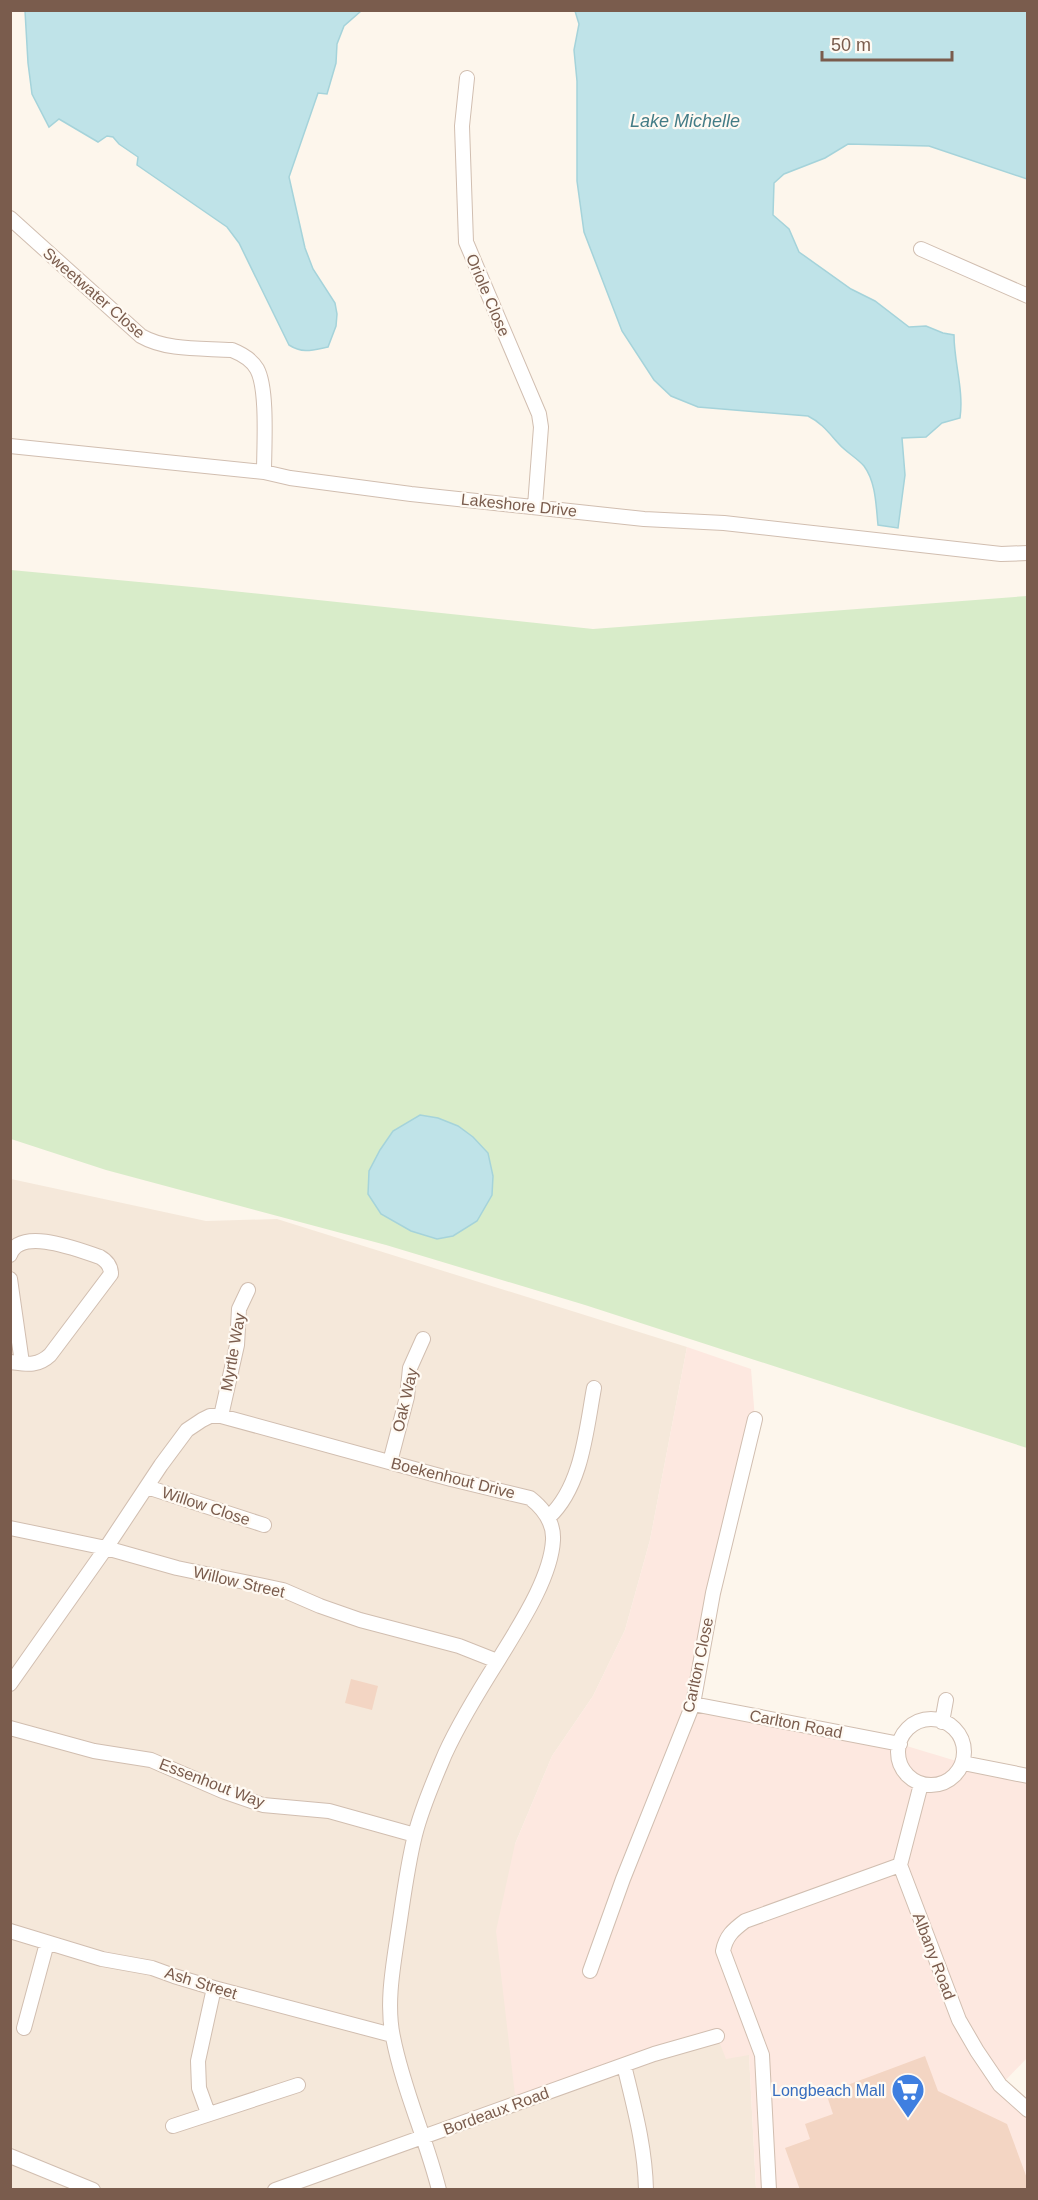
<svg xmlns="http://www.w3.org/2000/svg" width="1038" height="2200" font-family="Helvetica,sans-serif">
  <rect width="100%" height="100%" fill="#fdf6ec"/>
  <path fill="#f5e8da" d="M 11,1179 L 206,1221 L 277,1219 L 687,1347 L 650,1540 L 625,1630 L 593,1696 L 552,1756 L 515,1844 L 717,2036 L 749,2054 L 756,2189 L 93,2190 L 71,2182 L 68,2189 L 11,2190 Z"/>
  <path fill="#fde8e0" d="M 687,1347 L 751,1369 L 755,1419 L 693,1703 L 900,1744 L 963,1763 L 1027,1776 L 1027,2058 L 1001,2085 L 1027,2110 L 1027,2189 L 756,2189 L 749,2055 L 726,2059 L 717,2036 L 516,2104 L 496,1931 L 515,1844 L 552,1756 L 593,1696 L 625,1630 L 650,1540 Z"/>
  <path fill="#d8ecc9" d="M 11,570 L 203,588 L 593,629 L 1027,596 L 1027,1448 L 585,1305 L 386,1245 L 106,1170 L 11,1139 Z"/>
  <path fill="#bfe3e8" stroke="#a5d3da" stroke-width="1.5" d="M 25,11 L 361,11 L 344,26 L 337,44 L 336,63 L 327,94 L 318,93 L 289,177 L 305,248 L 313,269 L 335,303 L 337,314 L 336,326 L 328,347 C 313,350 303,354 289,345 L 239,243 L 227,227 L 137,165 L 138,157 L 119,144 L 113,137 L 107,136 L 98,142 L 59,119 L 49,127 L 32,94 L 28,63 Z
    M 575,11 L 1027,11 L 1027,179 L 929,146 L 848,144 L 825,158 L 784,174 L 774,183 L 773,215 L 789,229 L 799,252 L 851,289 L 875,301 L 909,327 L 926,326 L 943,333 L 954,335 C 954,363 964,390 960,418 L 942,423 L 926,437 L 902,438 L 905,475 L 898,528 L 878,525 C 876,506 876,482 864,466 C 857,458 846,452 839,444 C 829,433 822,423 808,416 L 698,407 L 671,396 L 654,380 L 622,331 L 584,232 L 577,181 L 577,81 L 574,50 L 579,24 Z
    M 420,1115 L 438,1118 L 458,1126 L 473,1137 L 488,1153 L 493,1176 L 492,1195 L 477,1221 L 453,1236 L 437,1239 L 411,1231 L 381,1214 L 368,1194 L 369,1171 L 380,1150 L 393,1131 Z"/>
  <path fill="#f3d5c3" d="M 351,1679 L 378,1686 L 372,1710 L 345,1703 Z
    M 925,2056 L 938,2091 L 1007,2124 L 1028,2181 L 1028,2190 L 800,2190 L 785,2148 L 810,2139 L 805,2124 L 833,2114 L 826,2093 Z"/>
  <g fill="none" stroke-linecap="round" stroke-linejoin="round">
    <g stroke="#d1beb0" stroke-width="16">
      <path id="street" d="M 467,78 L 462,126 L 466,242 L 539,414 L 541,427 L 535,506
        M 10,218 L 141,336 C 167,351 203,348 232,350 C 242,354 252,360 257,369 C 268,389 264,448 264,472
        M 921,249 L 1028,296
        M 10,446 L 264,472 L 290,478 L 411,494 L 644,519 L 724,523 L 1001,554 L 1028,553
        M 10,1255 C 20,1226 79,1250 100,1257 C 107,1261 111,1266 111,1274 L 50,1355 C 37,1367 26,1364 10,1362
        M 10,1279 L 22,1363
        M 221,1416 L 237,1345 L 239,1309 L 248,1290
        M 390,1462 L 407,1397 L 410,1368 L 423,1339
        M 147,1487 L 264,1525
        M 549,1517 C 582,1486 586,1431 594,1388
        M 10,1528 L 106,1548 L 177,1568 L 283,1590 L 320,1606 L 360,1620 L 459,1646 L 497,1661
        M 10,1684 L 106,1548 L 161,1465 L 187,1430 L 202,1420 L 210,1416 L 221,1416 L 451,1479 L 530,1498 C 544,1509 554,1522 553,1540 C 551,1578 519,1626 499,1659 C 480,1689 460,1721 445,1754 C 434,1780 422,1807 415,1835 C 407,1867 403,1901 398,1933 C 393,1967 386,2004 393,2037 C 403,2089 426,2138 439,2190
        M 693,1704 L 900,1744
        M898 1752a33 33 0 1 1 66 0a33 33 0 1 1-66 0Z
        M 942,1722 L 946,1700
        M 10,1728 L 94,1751 L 151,1760 L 225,1792 L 263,1805 L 329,1811 L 415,1835
        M 963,1763 L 1028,1776
        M 921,1784 L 900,1865 L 959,2020 L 977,2051 L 1000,2085 L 1028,2110
        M 10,1931 L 102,1959 L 152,1968 L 174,1976 L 214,1988 L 392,2035
        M 590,1971 L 623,1879 L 693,1704 L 713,1593 L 755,1419
        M 24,2028 L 47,1943
        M 624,2065 C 634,2107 645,2146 646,2190
        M 208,2113 L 199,2088 L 198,2061 L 214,1988
        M 173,2126 L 298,2085
        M 10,2156 L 93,2190
        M 275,2190 L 654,2054 L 717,2036
        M 769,2190 L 762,2055 L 723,1951 C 726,1936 733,1930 745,1921 L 900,1865"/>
    </g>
    <use href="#street" stroke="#fff" stroke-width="14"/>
  </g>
  <defs>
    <g id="supermarket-pin" transform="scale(1.725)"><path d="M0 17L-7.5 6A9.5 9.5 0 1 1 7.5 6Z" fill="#3f7fe0" stroke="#fffaf3"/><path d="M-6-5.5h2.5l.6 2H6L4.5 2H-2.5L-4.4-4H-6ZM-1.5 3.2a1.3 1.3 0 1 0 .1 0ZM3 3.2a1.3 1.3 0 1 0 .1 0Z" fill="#fff"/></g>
  </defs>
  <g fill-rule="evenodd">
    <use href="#supermarket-pin" x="908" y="2090"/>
  </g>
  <g text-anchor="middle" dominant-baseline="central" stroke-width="4.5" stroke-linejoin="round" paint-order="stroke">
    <g font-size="16" fill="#7a5c4d" stroke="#fffaf3">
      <text transform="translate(94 293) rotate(41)">Sweetwater Close</text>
      <text transform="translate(488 295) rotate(67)">Oriole Close</text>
      <text transform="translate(519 505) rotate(6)">Lakeshore Drive</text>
      <text transform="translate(233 1352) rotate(-80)">Myrtle Way</text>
      <text transform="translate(405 1400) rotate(-77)">Oak Way</text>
      <text transform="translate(453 1478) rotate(14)">Boekenhout Drive</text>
      <text transform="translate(206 1506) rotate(18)">Willow Close</text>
      <text transform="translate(239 1582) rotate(13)">Willow Street</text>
      <text transform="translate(698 1665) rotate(-78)">Carlton Close</text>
      <text transform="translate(796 1724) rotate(11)">Carlton Road</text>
      <text transform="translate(212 1783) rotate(21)">Essenhout Way</text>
      <text transform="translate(934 1956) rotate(69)">Albany Road</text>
      <text transform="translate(201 1983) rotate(17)">Ash Street</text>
      <text transform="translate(496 2111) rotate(-20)">Bordeaux Road</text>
    </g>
    <g font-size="16" fill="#366cbe" stroke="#fffaf3" text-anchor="end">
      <text x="885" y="2090">Longbeach Mall</text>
    </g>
    <g font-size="18" font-style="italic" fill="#437c86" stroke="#fffaf3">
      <text x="685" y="121">Lake Michelle</text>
    </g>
  </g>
  <rect width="1038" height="2200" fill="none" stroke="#7a5c4d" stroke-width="24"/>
  <path d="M822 51v9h130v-9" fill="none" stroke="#7a5c4d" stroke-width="3"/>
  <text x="831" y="51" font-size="18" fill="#7a5c4d" stroke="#fffaf3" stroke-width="4.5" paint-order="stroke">50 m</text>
</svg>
